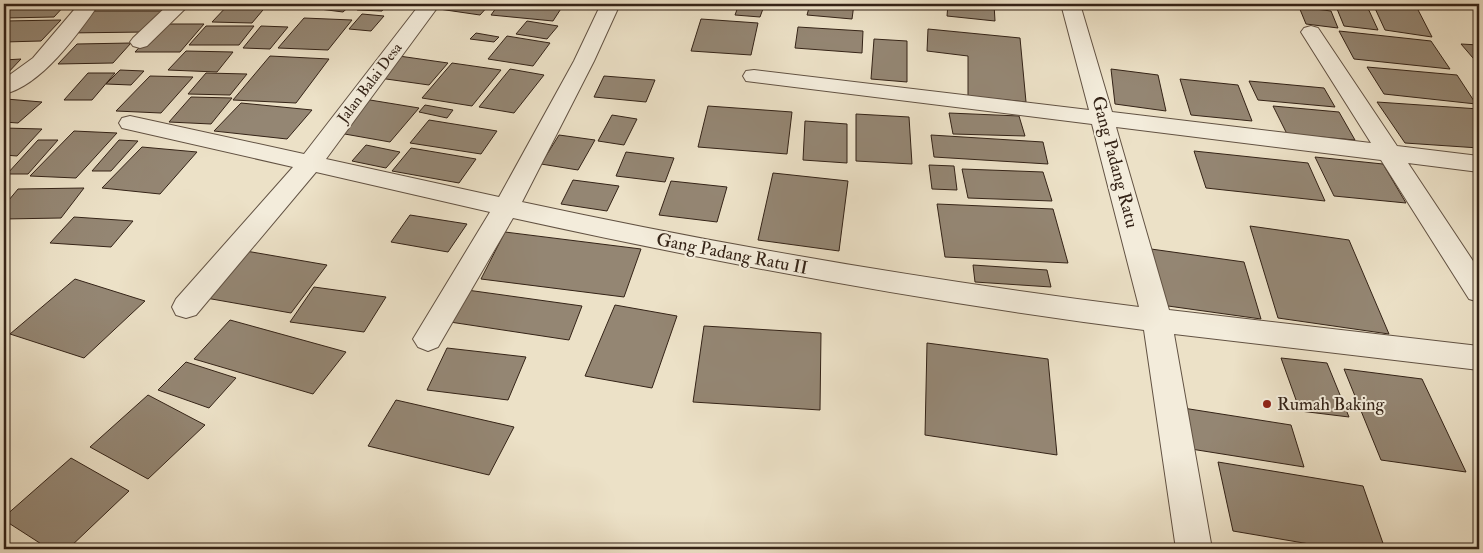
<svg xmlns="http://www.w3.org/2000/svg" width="1483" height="553" font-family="'IM FELL Double Pica',serif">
  <rect width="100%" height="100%" fill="#ece1c7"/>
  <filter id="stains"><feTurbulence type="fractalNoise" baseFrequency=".004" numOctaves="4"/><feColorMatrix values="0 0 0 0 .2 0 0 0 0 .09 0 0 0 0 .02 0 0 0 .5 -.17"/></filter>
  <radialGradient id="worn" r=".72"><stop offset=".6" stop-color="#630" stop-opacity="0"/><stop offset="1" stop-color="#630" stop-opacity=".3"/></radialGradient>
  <path fill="#948673" stroke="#342317" d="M 15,4 L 66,4 L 54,17 L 4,18 L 4,14 Z
    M 229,4 L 268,4 L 252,23 L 212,22 Z
    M 275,4 L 301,4 L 297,9 L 272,7 Z
    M 308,4 L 352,4 L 343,12 L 304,7 Z
    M 362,4 L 387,4 L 382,11 L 357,10 Z
    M 436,4 L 490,4 L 480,15 L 432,8 Z
    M 499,4 L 564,4 L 553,21 L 491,15 Z
    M 739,4 L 764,6 L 760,17 L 735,15 Z
    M 810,4 L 854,4 L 852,19 L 807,15 Z
    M 948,4 L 994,4 L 995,21 L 947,16 Z
    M 1335,4 L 1366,4 L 1378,30 L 1344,26 Z
    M 1373,4 L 1415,4 L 1432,37 L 1385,30 Z
    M 1299,7 L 1331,11 L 1338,28 L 1306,24 Z
    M 87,11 L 164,11 L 145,32 L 66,33 Z
    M 362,14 L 384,16 L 371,31 L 349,29 Z
    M 304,18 L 352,20 L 328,50 L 278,48 Z
    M 701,19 L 758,23 L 751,55 L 691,51 Z
    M 61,20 L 41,41 L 4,42 L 4,21 Z
    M 527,21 L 558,26 L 547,39 L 516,34 Z
    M 161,24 L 204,24 L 180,52 L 135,52 Z
    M 206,26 L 254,26 L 239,45 L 189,45 Z
    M 261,26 L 288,27 L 270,49 L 243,48 Z
    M 798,27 L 863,31 L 862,53 L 795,48 Z
    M 928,29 L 1020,38 L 1026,102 L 968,96 L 968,56 L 927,51 Z
    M 1339,31 L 1431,41 L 1450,69 L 1354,59 Z
    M 476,33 L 499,37 L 494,42 L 470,39 Z
    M 507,36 L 550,43 L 533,66 L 488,59 Z
    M 874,39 L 907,41 L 907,82 L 871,79 Z
    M 131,43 L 113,63 L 58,64 L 77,44 Z
    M 1461,44 L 1479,45 L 1479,65 Z
    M 186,51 L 233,52 L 217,72 L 168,70 Z
    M 270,56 L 329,59 L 296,103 L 233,100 Z
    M 399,56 L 448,63 L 429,85 L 379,78 Z
    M 21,59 L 4,77 L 4,60 Z
    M 452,63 L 501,70 L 472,106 L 422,98 Z
    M 1367,67 L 1457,75 L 1476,104 L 1384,94 Z
    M 510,69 L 544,75 L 514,113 L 479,107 Z
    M 1111,69 L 1158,75 L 1166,111 L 1115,104 Z
    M 120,70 L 144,71 L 131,85 L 106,84 Z
    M 88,73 L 115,73 L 92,100 L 64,100 Z
    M 206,73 L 247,74 L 230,95 L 188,94 Z
    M 150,76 L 193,77 L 161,113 L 116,111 Z
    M 604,76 L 655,80 L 646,102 L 594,97 Z
    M 1180,79 L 1238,85 L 1252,121 L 1191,115 Z
    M 1249,81 L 1324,88 L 1335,107 L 1258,100 Z
    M 191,97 L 232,98 L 211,124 L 169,122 Z
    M 6,99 L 42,102 L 18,123 L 4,122 L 4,101 Z
    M 370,100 L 419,108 L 390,142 L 339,133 Z
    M 1377,102 L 1479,109 L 1479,148 L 1405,143 Z
    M 241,103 L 312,110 L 287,139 L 214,131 Z
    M 425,105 L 453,110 L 447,118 L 419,112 Z
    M 708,106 L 792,112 L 787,154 L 698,147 Z
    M 1273,106 L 1339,112 L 1355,140 L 1287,134 Z
    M 949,113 L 1019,116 L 1025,136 L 953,134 Z
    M 856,114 L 909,117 L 912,164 L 856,161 Z
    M 612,115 L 637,119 L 624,145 L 598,141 Z
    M 429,120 L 497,131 L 481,154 L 410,143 Z
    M 805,121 L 847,124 L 847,163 L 803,160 Z
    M 4,128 L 42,129 L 17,156 L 4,155 Z
    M 74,131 L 117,133 L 76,178 L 30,176 Z
    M 559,135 L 595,140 L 578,170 L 541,164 Z
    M 931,135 L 1043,142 L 1048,164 L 934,157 Z
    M 38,140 L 58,140 L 28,174 L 7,174 Z
    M 119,140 L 138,141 L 111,171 L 92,171 Z
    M 366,145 L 400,152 L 386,168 L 352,161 Z
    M 142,147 L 197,152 L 160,194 L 102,188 Z
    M 411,148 L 476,159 L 459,183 L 392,171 Z
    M 1194,151 L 1308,163 L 1325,201 L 1206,188 Z
    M 626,152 L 674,158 L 665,182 L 616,176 Z
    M 1315,157 L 1383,164 L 1406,203 L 1334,196 Z
    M 929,165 L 954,166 L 957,190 L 932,189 Z
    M 962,169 L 1043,172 L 1052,201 L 968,198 Z
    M 773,173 L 848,181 L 839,251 L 758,240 Z
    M 573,180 L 619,186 L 607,211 L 561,204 Z
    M 671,181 L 727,187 L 717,222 L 659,215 Z
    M 84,188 L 61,218 L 4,219 L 4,206 L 18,189 Z
    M 937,204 L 1053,209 L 1068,263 L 945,257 Z
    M 410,215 L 467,224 L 448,252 L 391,242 Z
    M 74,217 L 133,221 L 111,247 L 50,243 Z
    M 1250,226 L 1349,240 L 1389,334 L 1278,318 Z
    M 505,232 L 641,249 L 624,297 L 481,279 Z
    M 1151,249 L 1244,262 L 1261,319 L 1161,305 Z
    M 246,251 L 327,265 L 291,313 L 206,298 Z
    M 973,265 L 1047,270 L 1051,287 L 975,282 Z
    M 75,279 L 145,301 L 84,358 L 10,334 Z
    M 314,287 L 386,297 L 364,332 L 290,322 Z
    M 467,290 L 582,306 L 569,340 L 450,322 Z
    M 615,305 L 677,316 L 652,388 L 585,376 Z
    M 230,320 L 346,352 L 313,394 L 194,359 Z
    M 704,326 L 821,333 L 820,410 L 693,402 Z
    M 927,343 L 1048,359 L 1057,455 L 925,435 Z
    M 447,348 L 526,357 L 508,400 L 427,390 Z
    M 1281,358 L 1327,363 L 1349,417 L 1300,411 Z
    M 186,362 L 236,378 L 209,408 L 158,390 Z
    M 1344,369 L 1422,379 L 1466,472 L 1381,460 Z
    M 148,395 L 205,425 L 148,479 L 90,447 Z
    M 396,400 L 514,427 L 489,475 L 368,446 Z
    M 1183,408 L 1291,425 L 1304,467 L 1191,449 Z
    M 71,458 L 129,491 L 68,549 L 49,549 L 4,520 L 4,517 Z
    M 1218,462 L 1363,486 L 1385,549 L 1339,549 L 1233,531 Z"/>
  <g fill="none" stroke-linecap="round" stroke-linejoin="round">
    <g stroke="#625243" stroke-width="2">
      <path id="street" d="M 79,4 L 99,4 C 78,34 41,86 4,94 L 4,79 L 33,58 Z
        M 169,4 L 190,4 L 147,46 L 140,48 L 133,46 L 130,42 L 133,38 Z
        M 420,4 L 440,4 L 326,159 L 499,197 L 574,61 L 601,4 L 620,4 L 594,61 L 522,202 C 726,246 932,281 1139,307 L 1092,124 L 754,82 L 746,81 L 743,76 L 746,71 L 754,70 L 1089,110 L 1061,4 L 1080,4 L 1112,112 L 1371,143 L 1301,32 L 1304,28 L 1311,26 L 1318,28 L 1397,146 L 1479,156 L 1479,172 L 1408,163 L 1479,270 L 1479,302 L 1469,299 L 1381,160 L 1116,127 L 1169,310 L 1479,346 L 1479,370 L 1174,334 L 1212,549 L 1176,549 L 1144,330 C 932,303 722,264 513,218 L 438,347 L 428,351 L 418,347 L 413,339 L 490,212 L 316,172 L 196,315 L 186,318 L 176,315 L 172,307 L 176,299 L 293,167 L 122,128 L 119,123 L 122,118 L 130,116 L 304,154 Z"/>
    </g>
    <use href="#street" fill="#f3ecdb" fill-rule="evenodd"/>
  </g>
  <circle fill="#8f2418" stroke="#f3ecdb" stroke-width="2" cx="1267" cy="404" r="5"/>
  <g text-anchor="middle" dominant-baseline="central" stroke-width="4" stroke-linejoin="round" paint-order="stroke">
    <g font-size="15" fill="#342317" stroke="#f3ecdb">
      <text transform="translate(370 83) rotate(-53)">Jalan Balai Desa</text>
    </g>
    <g font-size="18" fill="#342317" stroke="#f3ecdb">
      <text transform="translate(1115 162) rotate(75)">Gang Padang Ratu</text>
      <text transform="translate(732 254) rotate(11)">Gang Padang Ratu II</text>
    </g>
    <g font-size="18" fill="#342317" stroke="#f3ecdb" text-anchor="start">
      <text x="1277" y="404">Rumah Baking</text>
    </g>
  </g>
  <rect width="1483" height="553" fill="none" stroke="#ece1c7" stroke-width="20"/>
  <rect x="5" y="5" width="1473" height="543" fill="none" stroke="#342317" stroke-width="2.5"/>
  <rect x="10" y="10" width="1463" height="533" fill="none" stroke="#342317"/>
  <rect width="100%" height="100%" filter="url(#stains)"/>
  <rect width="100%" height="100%" fill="url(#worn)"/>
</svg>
